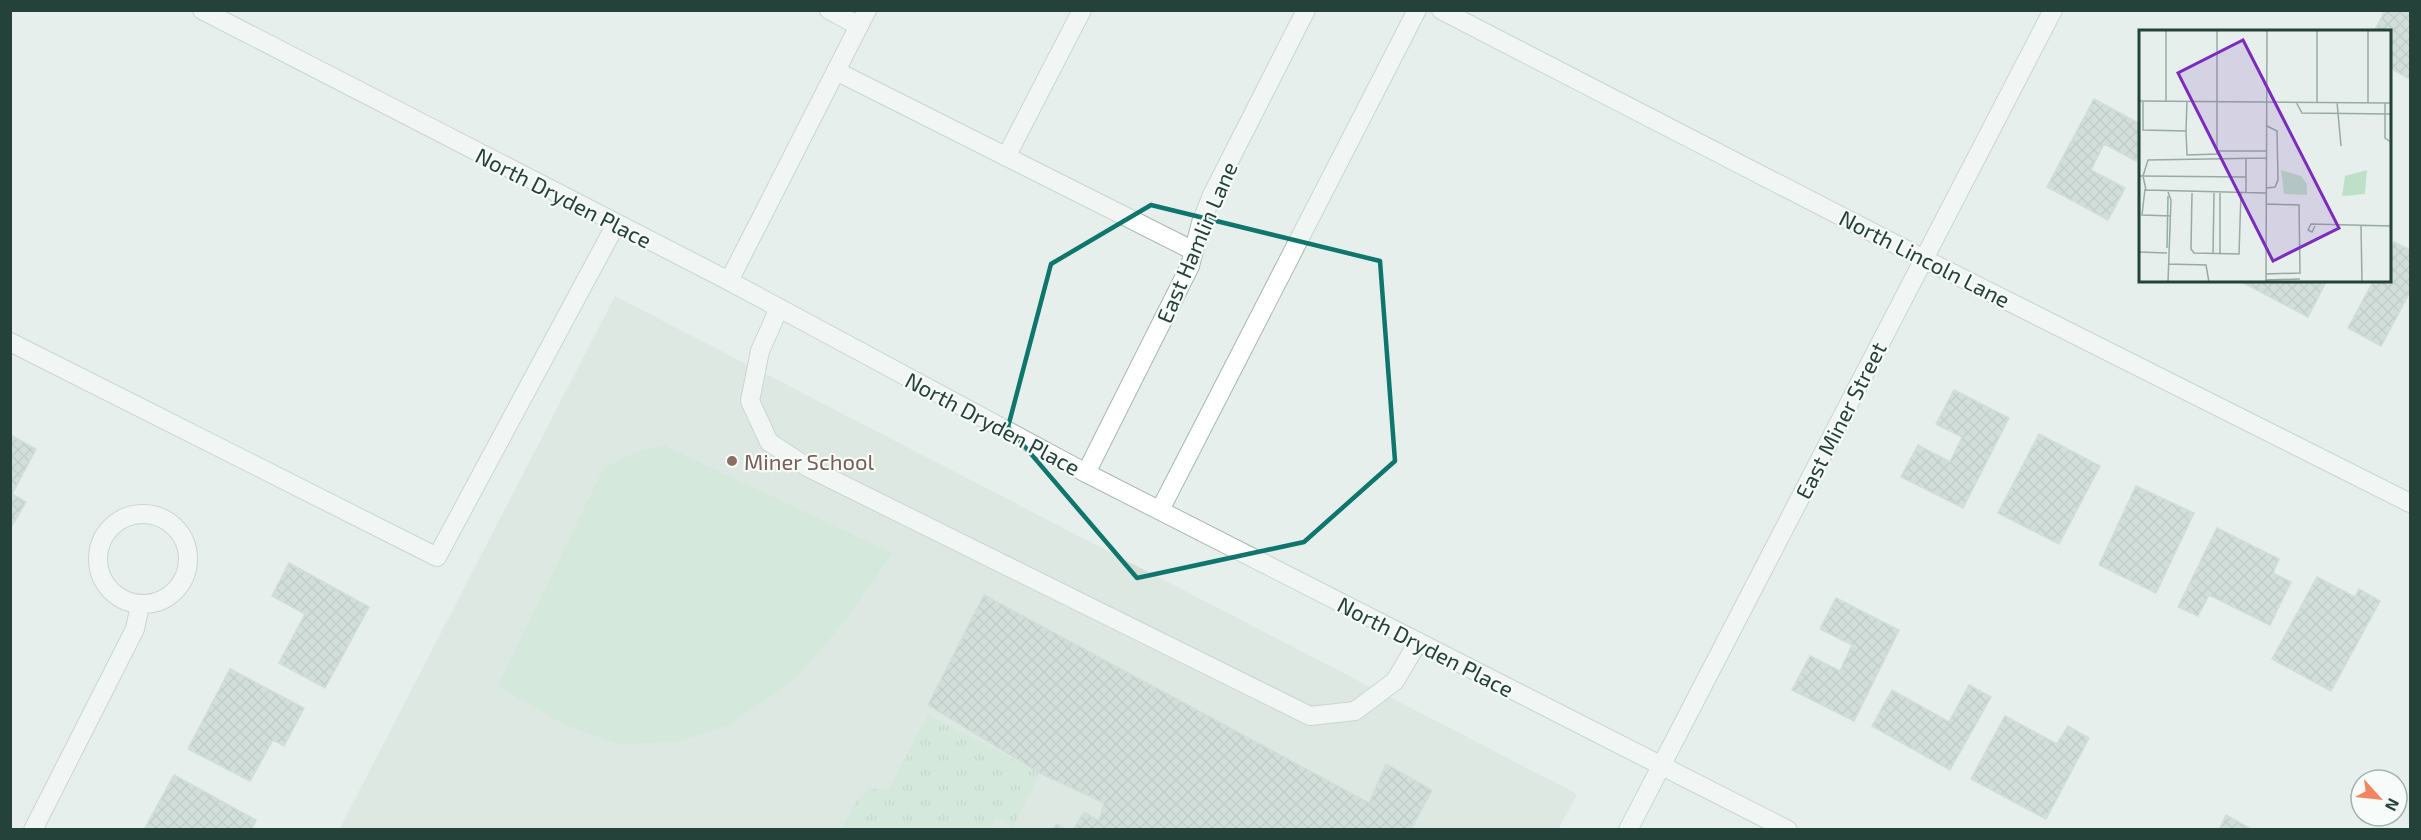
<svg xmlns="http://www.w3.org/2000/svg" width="2421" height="840" font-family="'Exo 2',sans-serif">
  <defs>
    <pattern id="park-tufts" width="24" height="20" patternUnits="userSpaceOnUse" patternTransform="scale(1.5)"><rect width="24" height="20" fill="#bfe0c8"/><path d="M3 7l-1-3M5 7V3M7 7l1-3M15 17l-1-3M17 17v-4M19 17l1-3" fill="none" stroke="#a4c1ad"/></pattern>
    <pattern id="building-cross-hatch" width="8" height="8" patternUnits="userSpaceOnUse" patternTransform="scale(1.5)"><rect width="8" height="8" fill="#bbcac4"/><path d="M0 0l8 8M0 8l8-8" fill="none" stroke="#98a6a0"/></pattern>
  </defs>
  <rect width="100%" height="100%" fill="#e6efeb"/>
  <path fill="#d4dfda" d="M 615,296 L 1577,794 L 1558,830 L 339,830 Z"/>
  <path fill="url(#park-tufts)" d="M 928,715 L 1040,773 L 1013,827 L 996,818 L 990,829 L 842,829 C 853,809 860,782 888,790 Z"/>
  <path fill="#bfe0c8" d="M 663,445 L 892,553 L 846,620 L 795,679 L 729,725 L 677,742 L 616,744 L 563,724 L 498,686 L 603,469 L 629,455 Z"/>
  <path fill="url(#building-cross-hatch)" stroke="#b8c9c2" stroke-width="1.5" d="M 2385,10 L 2410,10 L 2410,79 L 2390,68 L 2390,32 L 2374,32 Z
    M 2094,99 L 2140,124 L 2140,153 L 2136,161 L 2104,144 L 2091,170 L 2125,188 L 2108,220 L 2047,187 Z
    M 2394,242 L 2410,250 L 2410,292 L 2381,346 L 2348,328 L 2374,280 L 2390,280 L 2390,251 Z
    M 2238,280 L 2327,280 L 2308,317 Z
    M 1954,390 L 2009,418 L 1963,508 L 1901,477 L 1918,445 L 1950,462 L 1962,437 L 1936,424 Z
    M 2039,434 L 2100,466 L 2059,544 L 1998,513 Z
    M 10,435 L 36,449 L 12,494 L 26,502 L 10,529 Z
    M 2136,486 L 2194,513 L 2156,593 L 2099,565 Z
    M 2217,528 L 2279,559 L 2273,573 L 2291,582 L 2270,625 L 2209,595 L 2198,616 L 2178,607 Z
    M 289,563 L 369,607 L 325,688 L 279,663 L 305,614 L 272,596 Z
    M 2317,577 L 2355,597 L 2359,589 L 2380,601 L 2331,691 L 2272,659 Z
    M 984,595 L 1369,803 L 1386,764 L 1432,790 L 1411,829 L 1413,830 L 1073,830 L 1084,812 L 1099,821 L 1104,803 L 1040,773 L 928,705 Z
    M 1836,598 L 1899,630 L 1854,721 L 1792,690 L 1810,656 L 1840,671 L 1852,645 L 1820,629 Z
    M 230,669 L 304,708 L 284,746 L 273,740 L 250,781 L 188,749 Z
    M 1969,685 L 1991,697 L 1950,770 L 1872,726 L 1892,690 L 1949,722 Z
    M 2005,716 L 2057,744 L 2068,726 L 2089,738 L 2046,819 L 1971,779 Z
    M 174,775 L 256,820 L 251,830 L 144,830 Z
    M 2226,815 L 2253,830 L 2219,830 Z
    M 1056,824 L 1068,830 L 1053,830 Z"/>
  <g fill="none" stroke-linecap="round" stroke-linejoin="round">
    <g stroke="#a8b8b2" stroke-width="20">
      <path id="service" d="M 829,10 L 859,26
        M 836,71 L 1194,251
        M 1006,157 L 1082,10
        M 779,308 L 760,351 L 750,401 L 769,442 L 807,467 L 1310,716 L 1355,711 L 1395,681 L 1418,642
        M 1160,510 L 1417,10"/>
    </g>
    <g stroke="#a8b8b2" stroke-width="20">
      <path id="minor" d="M 1441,10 L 1924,259 L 2410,503
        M 729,281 L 867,10
        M 10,342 L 437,557 L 616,224
        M 1086,473 L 1190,266 L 1201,223 L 1212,195 L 1306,10
        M98 559a45 45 0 1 1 90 0a45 45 0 1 1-90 0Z
        M 33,830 L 135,629 L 140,605
        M 1628,830 L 2053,10"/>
    </g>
    <g stroke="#a8b8b2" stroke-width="20">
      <path id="tertiary" d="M 202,10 L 729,281 L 1086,473 L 1788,830"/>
    </g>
    <use href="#service" stroke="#fff" stroke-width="18"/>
    <use href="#minor" stroke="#fff" stroke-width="18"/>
    <use href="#tertiary" stroke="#fff" stroke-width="18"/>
  </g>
  <path d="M0 0H2421V840H0ZM 1151,205 L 1380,261 L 1395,461 L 1304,542 L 1137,578 L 1008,427 L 1051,264 Z" fill="#e6efeb" fill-opacity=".55" fill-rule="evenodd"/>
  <path fill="none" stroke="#0f766e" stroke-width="4.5" stroke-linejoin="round" d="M 1151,205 L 1380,261 L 1395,461 L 1304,542 L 1137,578 L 1008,427 L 1051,264 Z"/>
  <circle fill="#8d6e63" stroke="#f7fbf9" stroke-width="2" cx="732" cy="461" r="6"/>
  <g text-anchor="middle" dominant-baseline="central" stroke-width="4.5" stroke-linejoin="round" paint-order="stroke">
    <g font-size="22" fill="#24423a" stroke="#f7fbf9">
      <text transform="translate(564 197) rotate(27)">North Dryden Place</text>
      <text transform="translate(1196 242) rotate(-67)">East Hamlin Lane</text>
      <text transform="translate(1925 258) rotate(27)">North Lincoln Lane</text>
      <text transform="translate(1840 420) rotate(-63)">East Miner Street</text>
      <text transform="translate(993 423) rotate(28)">North Dryden Place</text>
      <text transform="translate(1426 646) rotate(27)">North Dryden Place</text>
    </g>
    <g font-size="22" fill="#785e54" stroke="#f7fbf9" text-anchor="start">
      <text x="744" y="461">Miner School</text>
    </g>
  </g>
  <g transform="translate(2139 30)">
    <rect width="252" height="252" fill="#e6efeb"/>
    <path d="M 142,140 L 162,146 L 168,154 L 168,165 L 145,164 ZM 228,140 L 226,164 L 203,166 L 206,146 Z" fill="#bfe0c8"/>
    <path fill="none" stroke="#98aaa4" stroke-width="1.5" d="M 178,0 L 178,72M 0,71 L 252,73M 4,71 L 4,100 L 47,101 L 48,125 L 78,124 L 78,0M 27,71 L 27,0M 157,72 L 163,83 L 252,84M 198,72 L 202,116M 229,73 L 229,0M 246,73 L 246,108 L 252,112M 47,101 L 48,71M 78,121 L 128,121M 107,128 L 107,163M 0,146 L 107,147M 128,158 L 136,157 L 139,150 L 138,101 L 128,96M 6,159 L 3,185 L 32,186M 29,162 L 32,170 L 29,252M 53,163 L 52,219 L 55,223 L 100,224 L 102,163M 127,163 L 7,160 L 4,146 L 9,130 L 128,128M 176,196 L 173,202 L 169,200 L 172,194 L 252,196M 222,196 L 223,252M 28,218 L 29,166M 0,222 L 28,223M 74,223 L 75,163M 81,223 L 81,163M 29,234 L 67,235 L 70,252M 127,244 L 161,243 L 160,175 L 127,174M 127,250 L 161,249M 127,252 L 128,0"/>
    <path fill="#7b2cbf" fill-opacity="0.15" stroke="#7b2cbf" stroke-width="3" d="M 104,10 L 200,198 L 134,231 L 39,43 Z"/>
    <rect width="252" height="252" fill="none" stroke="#24423a" stroke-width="3"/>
  </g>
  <rect width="2421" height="840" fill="none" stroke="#24423a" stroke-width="24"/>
  <g transform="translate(2379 798) rotate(117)"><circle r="28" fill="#f7fbf9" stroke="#a3b1ad" stroke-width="1.5"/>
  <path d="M0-4.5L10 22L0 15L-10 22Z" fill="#f4845f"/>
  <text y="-9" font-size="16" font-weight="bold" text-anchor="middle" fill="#24423a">N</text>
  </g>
</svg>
